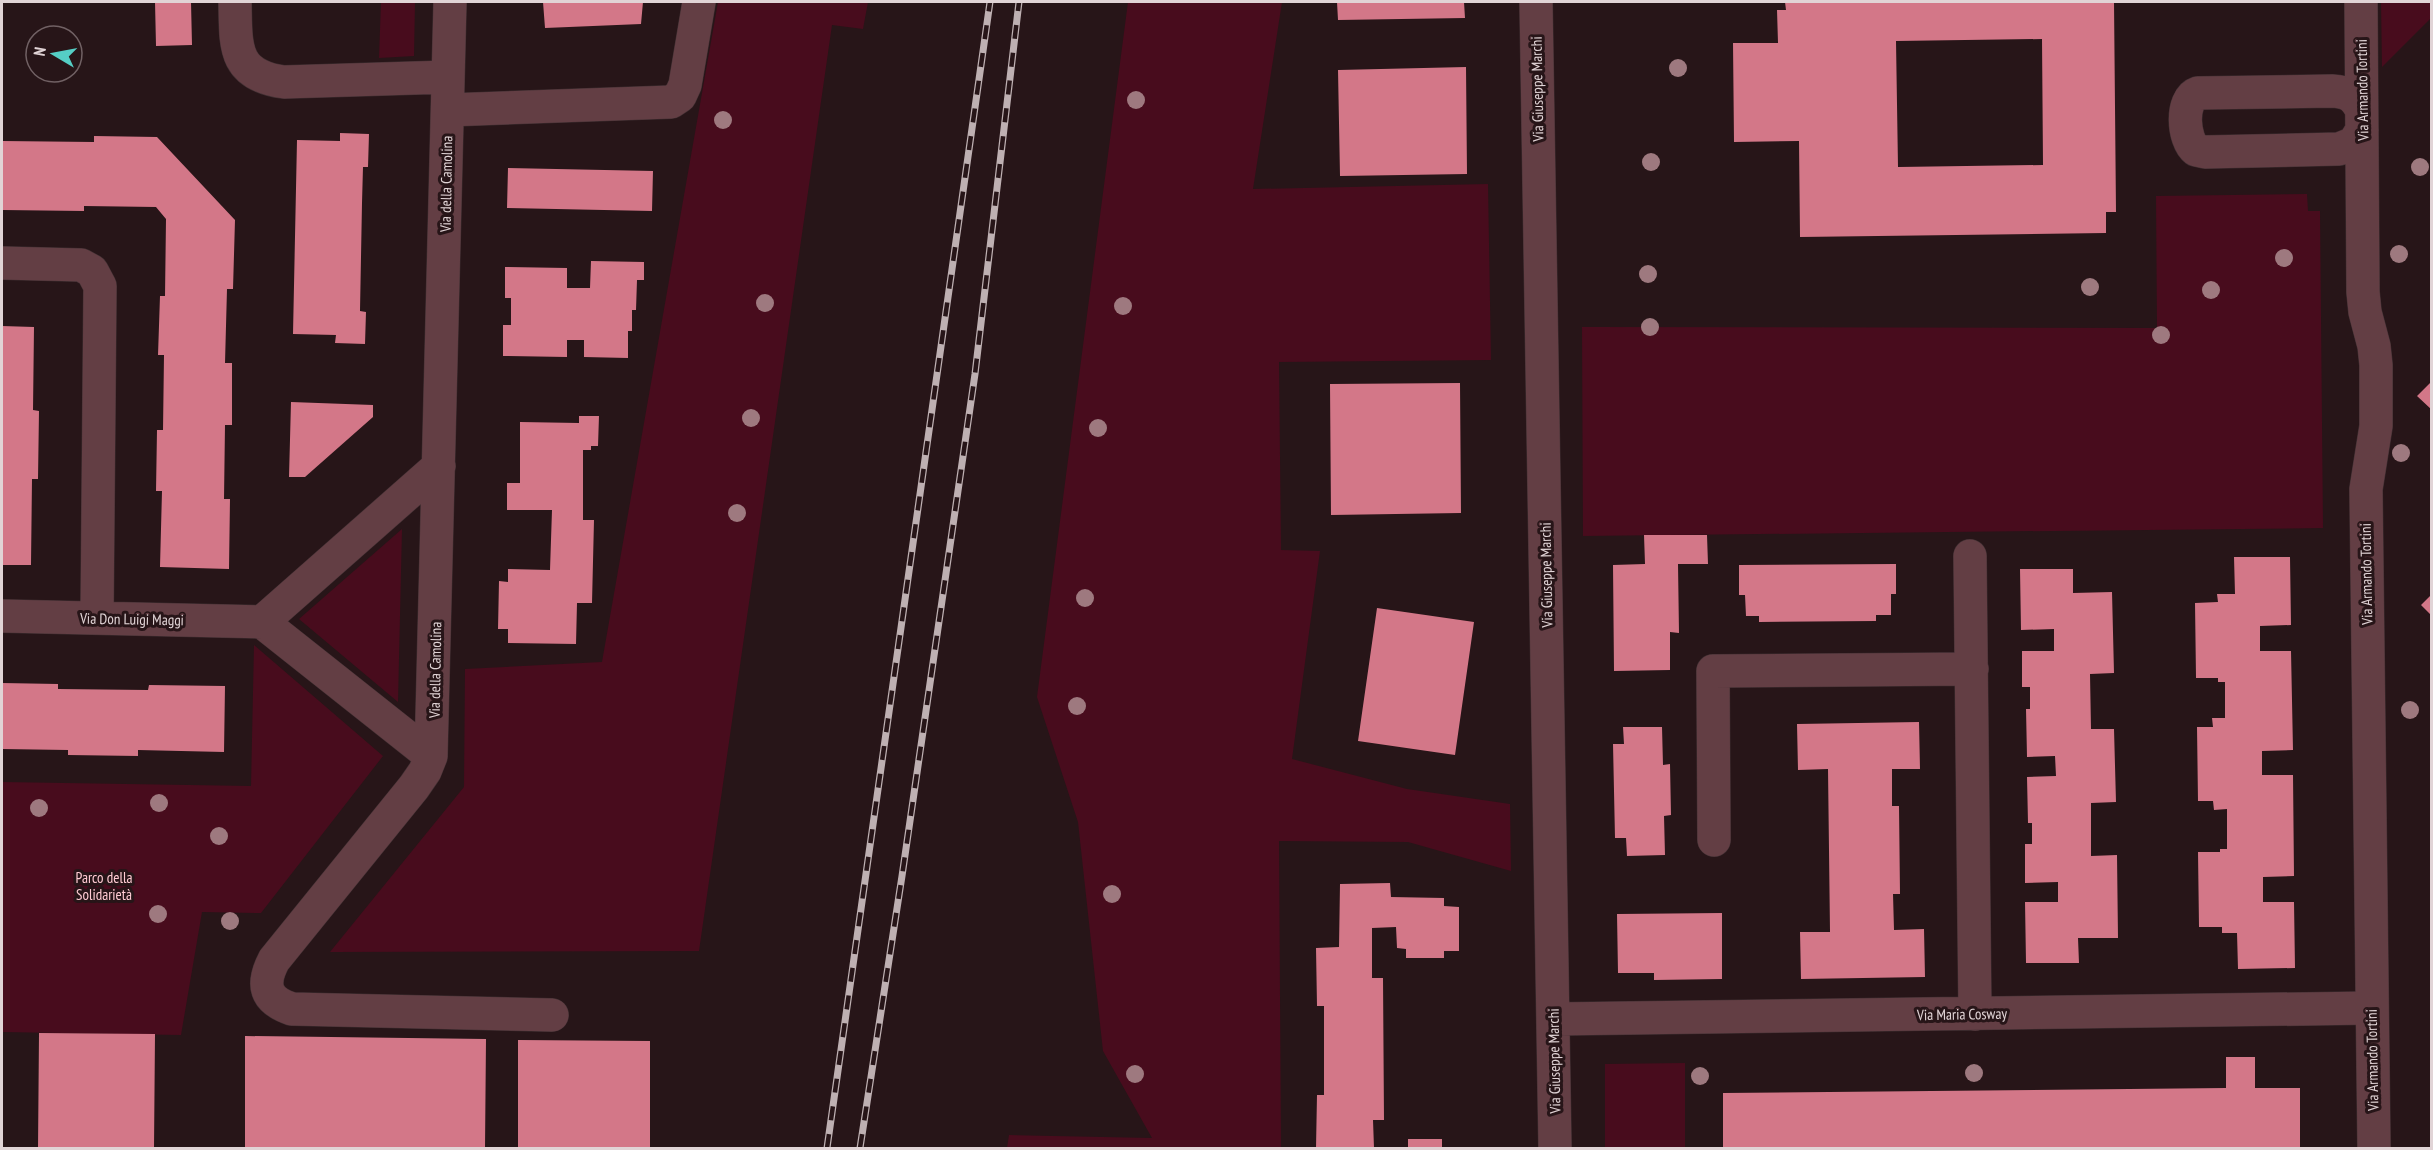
<svg xmlns="http://www.w3.org/2000/svg" width="2433" height="1150" font-family="'PT Sans Narrow',sans-serif">
  <rect width="100%" height="100%" fill="#271518"/>
  <path fill="#480c1d" d="M 381,2 L 415,2 L 414,56 L 379,58 Z
    M 718,2 L 868,2 L 863,29 L 832,25 L 699,951 L 330,952 L 464,787 L 465,669 L 602,662 Z
    M 1128,2 L 1282,2 L 1253,189 L 1488,184 L 1491,360 L 1279,362 L 1281,550 L 1320,551 L 1292,759 L 1407,789 L 1510,804 L 1511,871 L 1408,842 L 1279,841 L 1281,1148 L 1007,1148 L 1009,1135 L 1152,1138 L 1103,1051 L 1078,822 L 1037,697 Z
    M 2381,2 L 2432,2 L 2431,18 L 2382,67 Z
    M 2307,194 L 2308,211 L 2320,211 L 2323,528 L 1583,536 L 1582,327 L 2157,328 L 2156,196 Z
    M 402,529 L 398,702 L 299,619 Z
    M 254,645 L 383,756 L 261,913 L 202,912 L 181,1035 L 2,1032 L 2,782 L 251,786 Z
    M 1685,1063 L 1685,1148 L 1605,1148 L 1605,1064 Z"/>
  <path fill="#d37788" fill-rule="evenodd" d="M 155,2 L 191,2 L 192,45 L 156,46 Z
    M 543,2 L 643,2 L 641,24 L 545,28 Z
    M 1337,2 L 1464,2 L 1465,18 L 1338,20 Z
    M 1785,2 L 2114,2 L 2116,212 L 2106,212 L 2106,233 L 1800,237 L 1799,141 L 1734,142 L 1733,43 L 1778,43 L 1777,10 L 1786,10 ZM 2042,39 L 2043,165 L 1898,167 L 1896,41 Z
    M 1466,67 L 1467,174 L 1340,176 L 1338,70 Z
    M 340,133 L 369,134 L 368,167 L 363,167 L 362,203 L 360,311 L 366,312 L 365,344 L 335,343 L 336,335 L 293,334 L 297,140 L 340,141 Z
    M 94,136 L 157,137 L 235,220 L 233,289 L 227,289 L 225,363 L 232,363 L 232,425 L 225,425 L 224,499 L 230,499 L 229,569 L 160,567 L 162,491 L 156,491 L 157,430 L 163,430 L 164,355 L 158,355 L 160,296 L 165,296 L 166,219 L 156,207 L 84,206 L 84,211 L 2,210 L 2,141 L 94,142 Z
    M 508,168 L 653,171 L 652,211 L 507,208 Z
    M 591,261 L 644,262 L 644,280 L 637,280 L 636,310 L 632,310 L 632,331 L 628,331 L 628,358 L 584,357 L 584,340 L 567,340 L 567,357 L 503,356 L 503,325 L 511,325 L 511,298 L 505,298 L 505,267 L 567,268 L 567,288 L 590,288 Z
    M 2,326 L 34,327 L 33,410 L 39,411 L 38,479 L 32,479 L 31,565 L 2,565 Z
    M 2432,381 L 2432,410 L 2417,396 Z
    M 1460,383 L 1461,513 L 1331,515 L 1330,384 Z
    M 291,402 L 373,405 L 373,417 L 305,477 L 289,477 Z
    M 579,416 L 599,416 L 598,446 L 591,446 L 591,450 L 583,450 L 583,520 L 594,520 L 592,603 L 577,603 L 576,644 L 508,643 L 508,629 L 498,629 L 499,581 L 508,582 L 508,569 L 550,570 L 552,510 L 507,510 L 507,483 L 520,483 L 520,422 L 579,423 Z
    M 1644,535 L 1707,535 L 1708,564 L 1678,564 L 1679,633 L 1670,632 L 1670,670 L 1614,671 L 1613,565 L 1645,564 Z
    M 2234,557 L 2290,557 L 2291,625 L 2260,626 L 2260,651 L 2291,651 L 2293,750 L 2262,751 L 2262,775 L 2293,775 L 2294,876 L 2263,877 L 2263,902 L 2294,902 L 2295,968 L 2238,969 L 2237,933 L 2222,933 L 2222,927 L 2199,927 L 2198,852 L 2220,852 L 2220,849 L 2227,849 L 2227,809 L 2214,810 L 2213,801 L 2198,801 L 2197,727 L 2213,727 L 2212,718 L 2225,718 L 2225,682 L 2218,682 L 2218,678 L 2196,678 L 2195,603 L 2218,602 L 2217,594 L 2235,594 Z
    M 1896,564 L 1896,594 L 1891,594 L 1891,615 L 1876,615 L 1876,621 L 1759,622 L 1759,616 L 1746,616 L 1745,595 L 1739,595 L 1739,565 Z
    M 2020,569 L 2073,569 L 2073,593 L 2112,592 L 2114,673 L 2090,674 L 2091,729 L 2114,729 L 2116,802 L 2091,803 L 2091,856 L 2117,855 L 2118,938 L 2078,938 L 2079,963 L 2026,963 L 2025,902 L 2058,902 L 2058,882 L 2025,883 L 2025,844 L 2032,844 L 2032,823 L 2028,823 L 2027,777 L 2056,776 L 2055,756 L 2027,757 L 2026,709 L 2030,709 L 2030,687 L 2022,687 L 2022,651 L 2054,651 L 2054,629 L 2021,630 Z
    M 2432,594 L 2432,616 L 2421,605 Z
    M 1377,608 L 1474,622 L 1455,755 L 1358,741 Z
    M 2,683 L 58,684 L 58,689 L 148,690 L 149,685 L 225,686 L 224,752 L 138,750 L 138,756 L 68,755 L 68,750 L 2,749 Z
    M 1919,722 L 1920,769 L 1892,769 L 1892,806 L 1899,806 L 1900,894 L 1893,894 L 1894,930 L 1924,929 L 1925,977 L 1801,979 L 1800,932 L 1830,932 L 1828,769 L 1798,770 L 1797,724 Z
    M 1623,727 L 1662,727 L 1663,765 L 1670,764 L 1671,815 L 1664,816 L 1665,855 L 1627,856 L 1626,838 L 1615,838 L 1613,744 L 1624,744 Z
    M 1390,883 L 1391,897 L 1444,898 L 1444,906 L 1459,907 L 1459,951 L 1444,951 L 1444,958 L 1406,958 L 1406,949 L 1397,948 L 1396,927 L 1372,928 L 1372,978 L 1383,978 L 1384,1120 L 1373,1120 L 1374,1148 L 1316,1148 L 1317,1095 L 1324,1095 L 1324,1006 L 1317,1006 L 1316,948 L 1339,947 L 1340,884 Z
    M 1722,913 L 1722,979 L 1654,980 L 1654,973 L 1618,973 L 1617,914 Z
    M 39,1033 L 155,1034 L 154,1148 L 38,1148 Z
    M 245,1036 L 486,1039 L 485,1148 L 245,1148 Z
    M 518,1040 L 650,1041 L 650,1148 L 518,1148 Z
    M 2226,1057 L 2255,1057 L 2255,1088 L 2300,1088 L 2300,1148 L 1723,1148 L 1723,1093 L 2226,1088 Z
    M 1408,1139 L 1442,1139 L 1442,1148 L 1408,1148 Z"/>
  <g fill="none" stroke-linecap="round" stroke-linejoin="round">
    <g stroke="#413033" stroke-width="34">
      <path id="minor" d="M 235,2 C 236,45 232,75 284,82 L 448,77
        M 450,2 L 431,756 L 425,771 L 414,787 L 274,960 C 261,985 265,1000 292,1009 L 552,1015
        M 1536,2 L 1555,1148
        M 2361,2 L 2363,292 L 2365,312 L 2374,346 L 2376,365 L 2376,426 L 2366,489 L 2374,1148
        M 2361,109 C 2354,95 2347,92 2332,91 L 2198,93 C 2180,99 2183,140 2196,150 L 2205,152 L 2339,149 L 2354,143 L 2362,130
        M 448,110 L 671,102 L 680,96 L 685,85 L 699,2
        M 2,263 L 81,265 L 92,271 L 100,286 L 97,618
        M 1970,556 L 1975,1014
        M 2,616 L 262,622 L 431,756
        M 262,622 L 439,466
        M 1714,840 L 1713,671 L 1972,669
        M 1554,1019 L 2371,1008"/>
    </g>
    <use href="#minor" stroke="#633e44" stroke-width="33"/>
    <g stroke="#beb0b2" stroke-width="7">
      <path id="rail" d="M 827,1148 L 990,2
        M 860,1148 L 902,876 L 975,374 L 1019,2"/>
    </g>
    <use href="#rail" stroke="#271518" stroke-width="4.5" stroke-dasharray="14" stroke-linecap="butt"/>
  </g>
  <g fill="#9e797f">
    <circle cx="1678" cy="68" r="9"/>
    <circle cx="1136" cy="100" r="9"/>
    <circle cx="723" cy="120" r="9"/>
    <circle cx="1651" cy="162" r="9"/>
    <circle cx="2420" cy="167" r="9"/>
    <circle cx="2399" cy="254" r="9"/>
    <circle cx="2284" cy="258" r="9"/>
    <circle cx="1648" cy="274" r="9"/>
    <circle cx="2090" cy="287" r="9"/>
    <circle cx="2211" cy="290" r="9"/>
    <circle cx="765" cy="303" r="9"/>
    <circle cx="1123" cy="306" r="9"/>
    <circle cx="1650" cy="327" r="9"/>
    <circle cx="2161" cy="335" r="9"/>
    <circle cx="751" cy="418" r="9"/>
    <circle cx="1098" cy="428" r="9"/>
    <circle cx="2401" cy="453" r="9"/>
    <circle cx="737" cy="513" r="9"/>
    <circle cx="1085" cy="598" r="9"/>
    <circle cx="1077" cy="706" r="9"/>
    <circle cx="2410" cy="710" r="9"/>
    <circle cx="159" cy="803" r="9"/>
    <circle cx="39" cy="808" r="9"/>
    <circle cx="219" cy="836" r="9"/>
    <circle cx="1112" cy="894" r="9"/>
    <circle cx="158" cy="914" r="9"/>
    <circle cx="230" cy="921" r="9"/>
    <circle cx="1974" cy="1073" r="9"/>
    <circle cx="1135" cy="1074" r="9"/>
    <circle cx="1700" cy="1076" r="9"/>
  </g>
  <g text-anchor="middle" dominant-baseline="central" stroke-width="6" stroke-linejoin="round" paint-order="stroke">
    <g font-size="15" fill="#e1d4d6" stroke="#271518">
      <text transform="translate(1537 89) rotate(-91)">Via Giuseppe Marchi</text>
      <text transform="translate(2362 90) rotate(-91)">Via Armando Tortini</text>
      <text transform="translate(446 184) rotate(-89)">Via della Camolina</text>
      <text transform="translate(2366 574) rotate(-91)">Via Armando Tortini</text>
      <text transform="translate(1546 575) rotate(-91)">Via Giuseppe Marchi</text>
      <text transform="translate(132 619) rotate(1)">Via Don Luigi Maggi</text>
      <text transform="translate(435 670) rotate(-89)">Via della Camolina</text>
      <text transform="translate(1962 1014) rotate(-1)">Via Maria Cosway</text>
      <text transform="translate(2372 1060) rotate(-91)">Via Armando Tortini</text>
      <text transform="translate(1554 1061) rotate(-91)">Via Giuseppe Marchi</text>
    </g>
    <g font-size="15" fill="#ffcbd3" stroke="#271518">
      <text x="104" y="877">Parco della<tspan x="104" dy="17">Solidarietà</tspan></text>
    </g>
  </g>
  <rect width="2433" height="1150" fill="none" stroke="#e1d4d6" stroke-width="6"/>
  <g transform="translate(54 54) rotate(280)"><circle r="28" fill="#271518" stroke="#716164" stroke-width="1.5"/>
  <path d="M0-4.5L10 22L0 15L-10 22Z" fill="#55cec5"/>
  <text y="-9" font-size="16" font-weight="bold" text-anchor="middle" fill="#e1d4d6">N</text>
  </g>
</svg>
